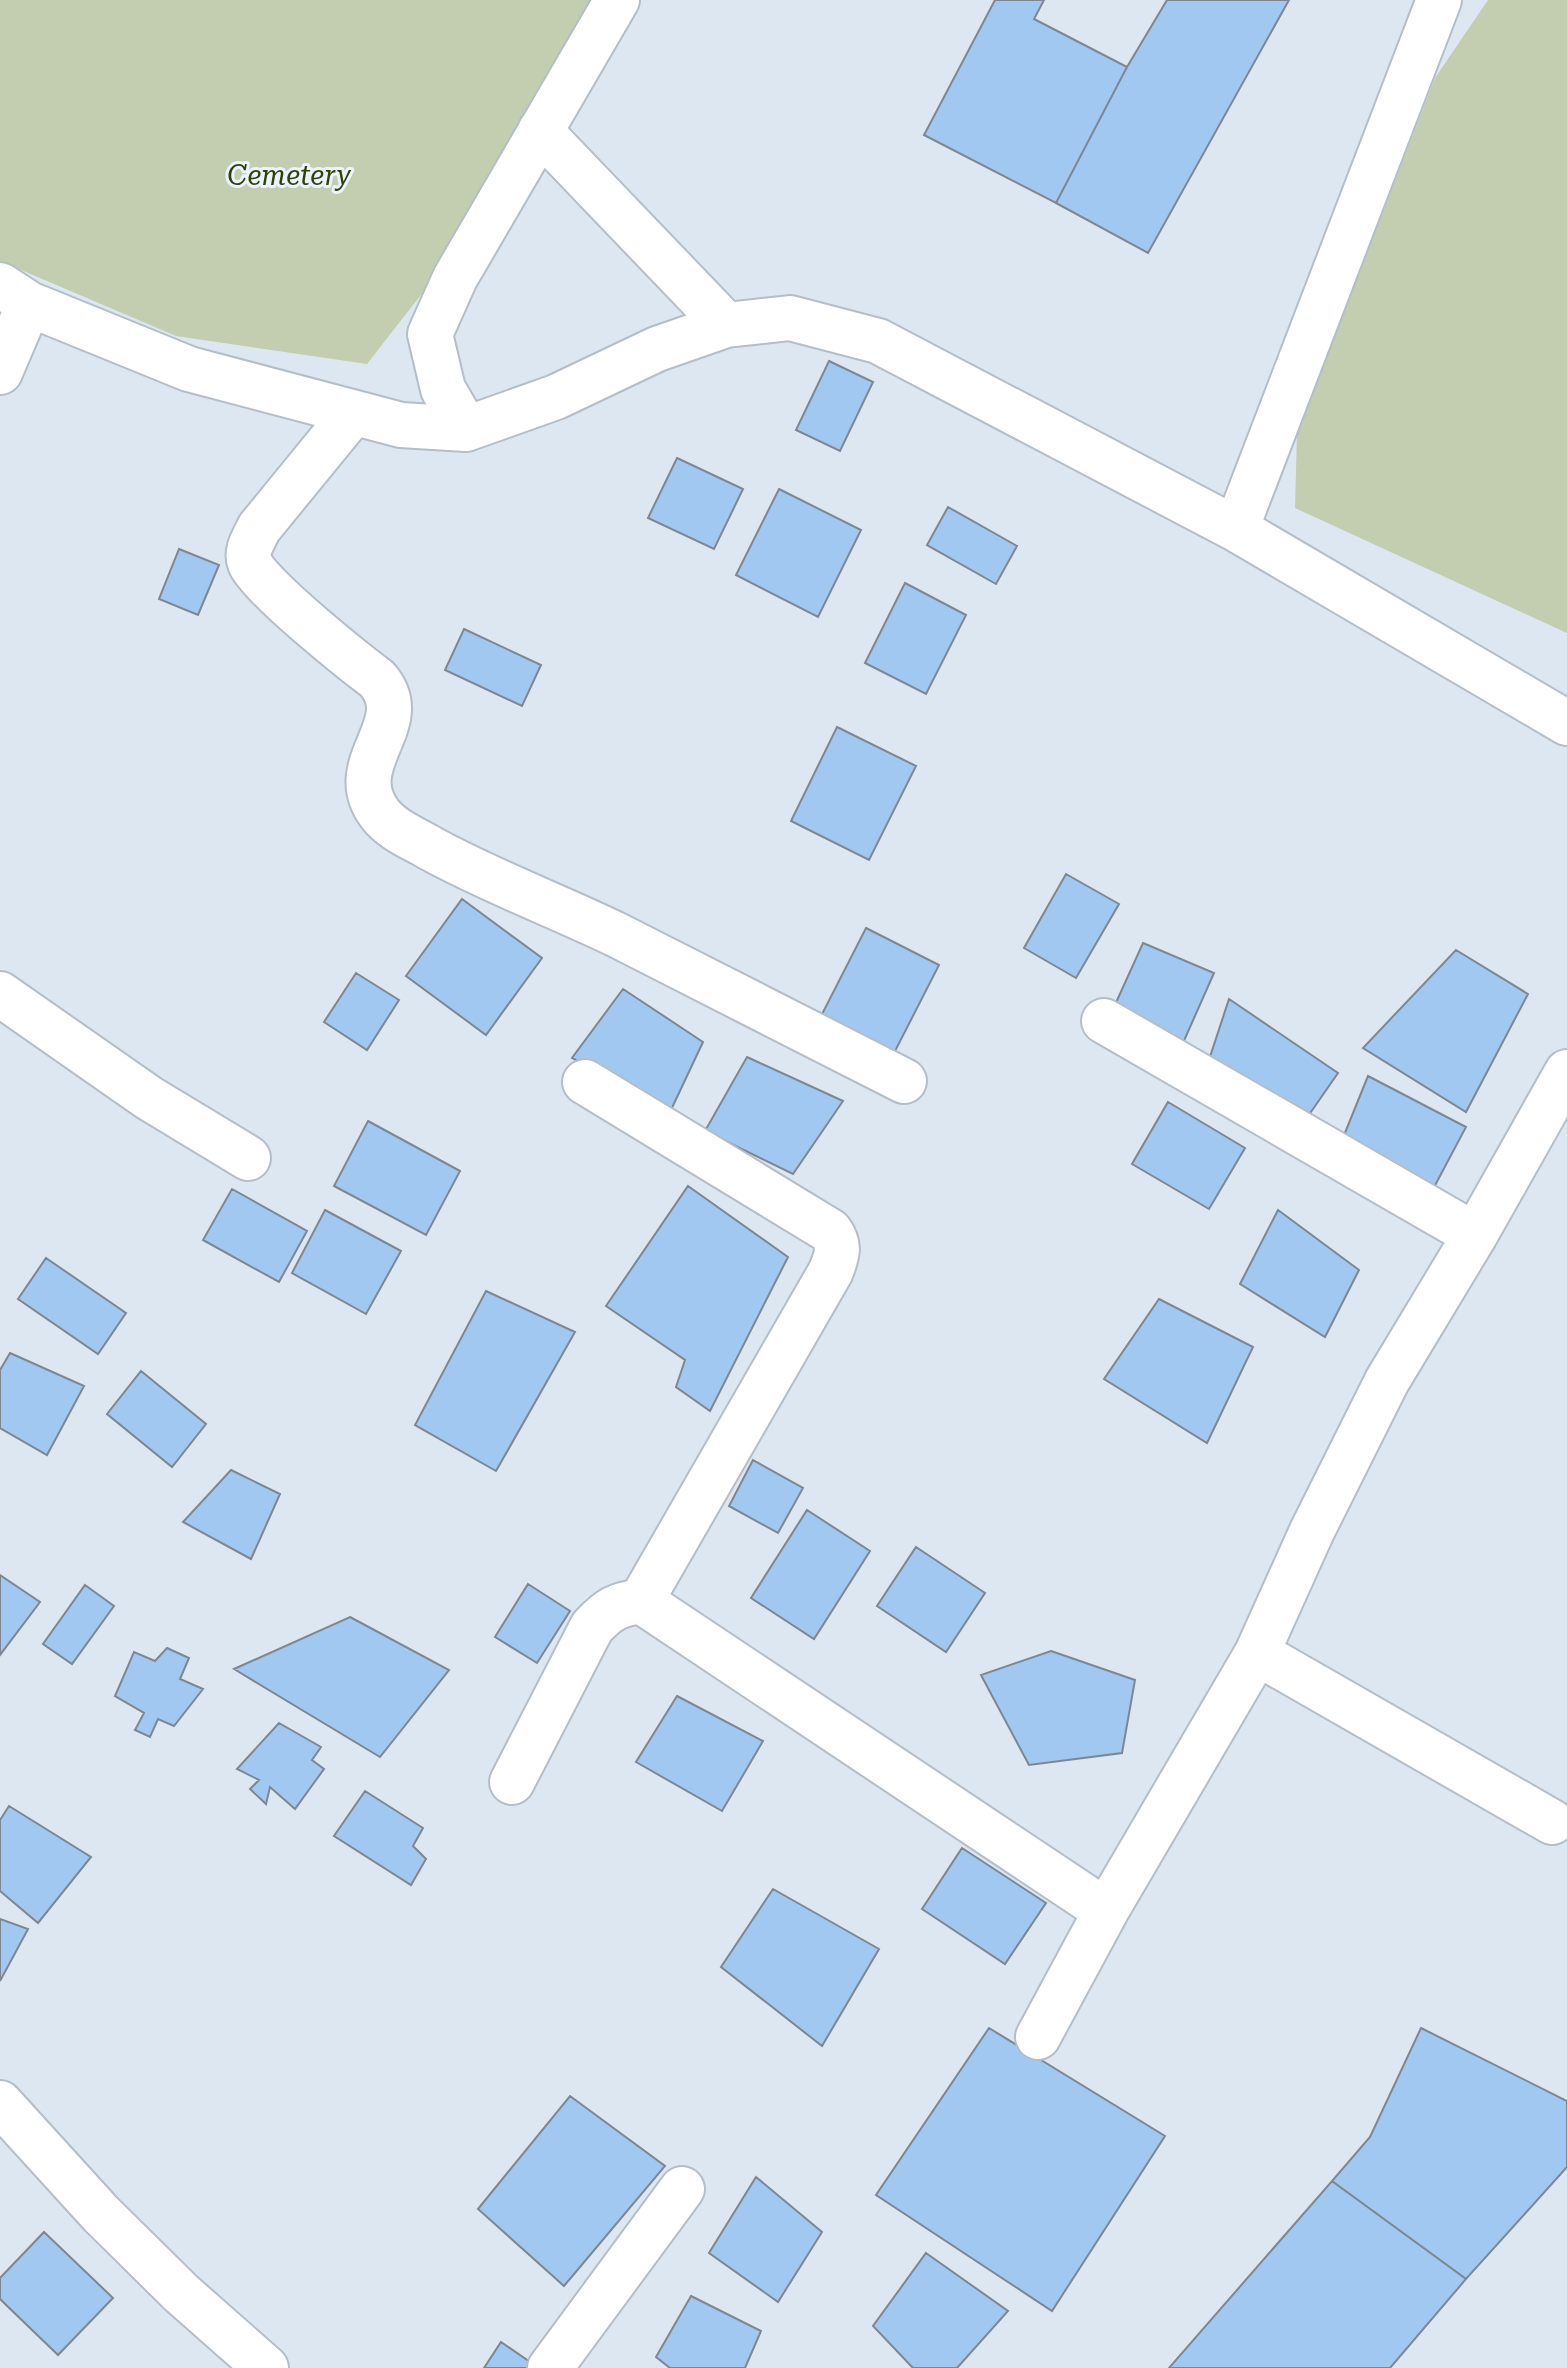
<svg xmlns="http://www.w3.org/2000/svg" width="1567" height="2368" font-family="'Roboto Serif',serif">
  <rect width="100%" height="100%" fill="#dde7f1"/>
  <path fill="#c3cdaf" d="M 0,0 L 591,0 L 508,183 L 367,364 L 176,336 L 0,261 Z
    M 1488,0 L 1567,0 L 1567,633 L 1295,508 L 1297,434 L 1435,78 Z"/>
  <path fill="#a1c8f0" stroke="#7e8791" stroke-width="2" d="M 995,0 L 1044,0 L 1034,19 L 1127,67 L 1056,203 L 924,135 Z
    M 1167,0 L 1289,0 L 1148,253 L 1056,203 L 1127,67 Z
    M 829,361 L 873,382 L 840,451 L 796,430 Z
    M 677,458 L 743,489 L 714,549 L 648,518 Z
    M 779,489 L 861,530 L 818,617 L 736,575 Z
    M 948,507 L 1017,546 L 996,584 L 927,545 Z
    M 179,549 L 219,565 L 198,615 L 159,599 Z
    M 905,583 L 966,615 L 926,694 L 865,663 Z
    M 464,629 L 541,665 L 522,706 L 445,670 Z
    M 837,727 L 916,766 L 869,860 L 791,821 Z
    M 1066,874 L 1119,904 L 1076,978 L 1024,948 Z
    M 462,899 L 542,958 L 486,1035 L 406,976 Z
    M 866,928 L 939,965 L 891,1059 L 818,1022 Z
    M 1143,943 L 1214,973 L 1179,1052 L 1114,1007 Z
    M 1456,950 L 1528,994 L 1466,1112 L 1363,1048 Z
    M 356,973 L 399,1000 L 367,1050 L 324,1022 Z
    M 623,989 L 703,1042 L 670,1112 L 572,1058 Z
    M 1229,999 L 1338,1073 L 1297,1132 L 1203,1078 Z
    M 747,1057 L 843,1101 L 793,1174 L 705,1131 Z
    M 1368,1076 L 1466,1127 L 1431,1193 L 1336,1155 Z
    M 1168,1102 L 1245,1148 L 1209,1209 L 1132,1164 Z
    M 368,1121 L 460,1171 L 426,1235 L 334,1186 Z
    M 688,1186 L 788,1257 L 710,1411 L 676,1387 L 685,1360 L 606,1306 Z
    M 232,1189 L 307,1231 L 279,1282 L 203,1240 Z
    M 325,1210 L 401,1251 L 366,1314 L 292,1273 Z
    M 1278,1210 L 1359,1270 L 1325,1337 L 1240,1284 Z
    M 46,1258 L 126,1313 L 98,1354 L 18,1299 Z
    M 486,1291 L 575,1332 L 496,1471 L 415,1425 Z
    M 1159,1299 L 1253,1347 L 1207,1443 L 1104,1379 Z
    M 10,1353 L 84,1386 L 47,1455 L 0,1428 L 0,1370 Z
    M 141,1371 L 206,1424 L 172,1467 L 107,1414 Z
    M 753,1460 L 803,1488 L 778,1533 L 729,1506 Z
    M 231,1470 L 280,1494 L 251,1559 L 183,1522 Z
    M 807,1510 L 870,1551 L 814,1639 L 751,1598 Z
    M 916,1547 L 985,1593 L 946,1652 L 877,1606 Z
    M 0,1575 L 40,1602 L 0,1655 Z
    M 528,1584 L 570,1611 L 537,1663 L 495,1637 Z
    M 85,1585 L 114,1606 L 72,1664 L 43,1644 Z
    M 350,1617 L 449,1670 L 380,1757 L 234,1669 Z
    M 167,1648 L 189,1658 L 180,1679 L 203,1689 L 174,1726 L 158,1719 L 150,1737 L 135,1730 L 144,1713 L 115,1696 L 134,1652 L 155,1661 Z
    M 1051,1651 L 1135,1680 L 1122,1753 L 1029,1765 L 981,1675 Z
    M 677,1696 L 763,1741 L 722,1811 L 636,1762 Z
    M 279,1723 L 321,1747 L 312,1760 L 324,1769 L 295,1809 L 270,1787 L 266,1804 L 250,1789 L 259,1780 L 237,1769 Z
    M 365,1791 L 423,1828 L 413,1846 L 426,1859 L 411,1885 L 334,1836 Z
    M 9,1806 L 91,1857 L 38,1923 L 0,1891 L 0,1820 Z
    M 962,1848 L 1046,1903 L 1005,1964 L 922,1909 Z
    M 773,1889 L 879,1949 L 822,2046 L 721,1967 Z
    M 0,1919 L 28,1929 L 0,1981 Z
    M 989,2028 L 1165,2136 L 1052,2311 L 876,2195 Z
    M 1421,2028 L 1567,2101 L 1567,2167 L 1466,2279 L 1332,2181 L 1370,2137 Z
    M 570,2096 L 665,2166 L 564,2286 L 478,2209 Z
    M 756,2177 L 822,2232 L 778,2302 L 709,2253 Z
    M 1332,2181 L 1466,2279 L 1390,2368 L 1169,2368 Z
    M 44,2232 L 113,2298 L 58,2355 L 0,2299 L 0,2278 Z
    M 926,2253 L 1008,2311 L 957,2368 L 913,2368 L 873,2326 Z
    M 691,2296 L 761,2331 L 745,2368 L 670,2368 L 656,2357 Z
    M 501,2342 L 533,2364 L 530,2368 L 484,2368 Z"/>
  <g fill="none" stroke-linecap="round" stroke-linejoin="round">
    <g stroke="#b4bec8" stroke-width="48">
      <path id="minor" d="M 540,131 L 726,325
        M 0,285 L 29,304 L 189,369 L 401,425 L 466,429 L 556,397 L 657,349 L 726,325 L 790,318 L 878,341 L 1236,529 L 1567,723
        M 0,372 L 29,304
        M 353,413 L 259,528 C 254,539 245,551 250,563 C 259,586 353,661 377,679 C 417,724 341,763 380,814 C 392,830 413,838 430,848 C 490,881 555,905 617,935 C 713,983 808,1033 904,1081
        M 466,429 L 443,389 L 430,334 L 455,278 L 617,0
        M 1236,529 L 1439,0
        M 0,994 L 149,1098 L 248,1158
        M 1104,1021 L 1475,1235
        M 585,1082 L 830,1231 C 841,1246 837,1255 831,1271 L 641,1601
        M 1257,1653 L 1552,1822
        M 512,1782 L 592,1627 C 609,1609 616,1605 641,1601 L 1106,1911
        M 1038,2037 L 1106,1911 L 1257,1653 L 1312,1531 L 1387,1381 L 1475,1235 L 1567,1072
        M 0,2103 L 101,2214 L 181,2293 L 266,2368
        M 550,2368 L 682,2189"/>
    </g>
    <use href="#minor" stroke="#fff" stroke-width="44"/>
  </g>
  <g text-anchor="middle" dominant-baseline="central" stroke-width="6" stroke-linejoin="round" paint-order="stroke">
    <g font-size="28" font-style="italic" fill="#334005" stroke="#eaf4ff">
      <text x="289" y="175">Cemetery</text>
    </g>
  </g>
</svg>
